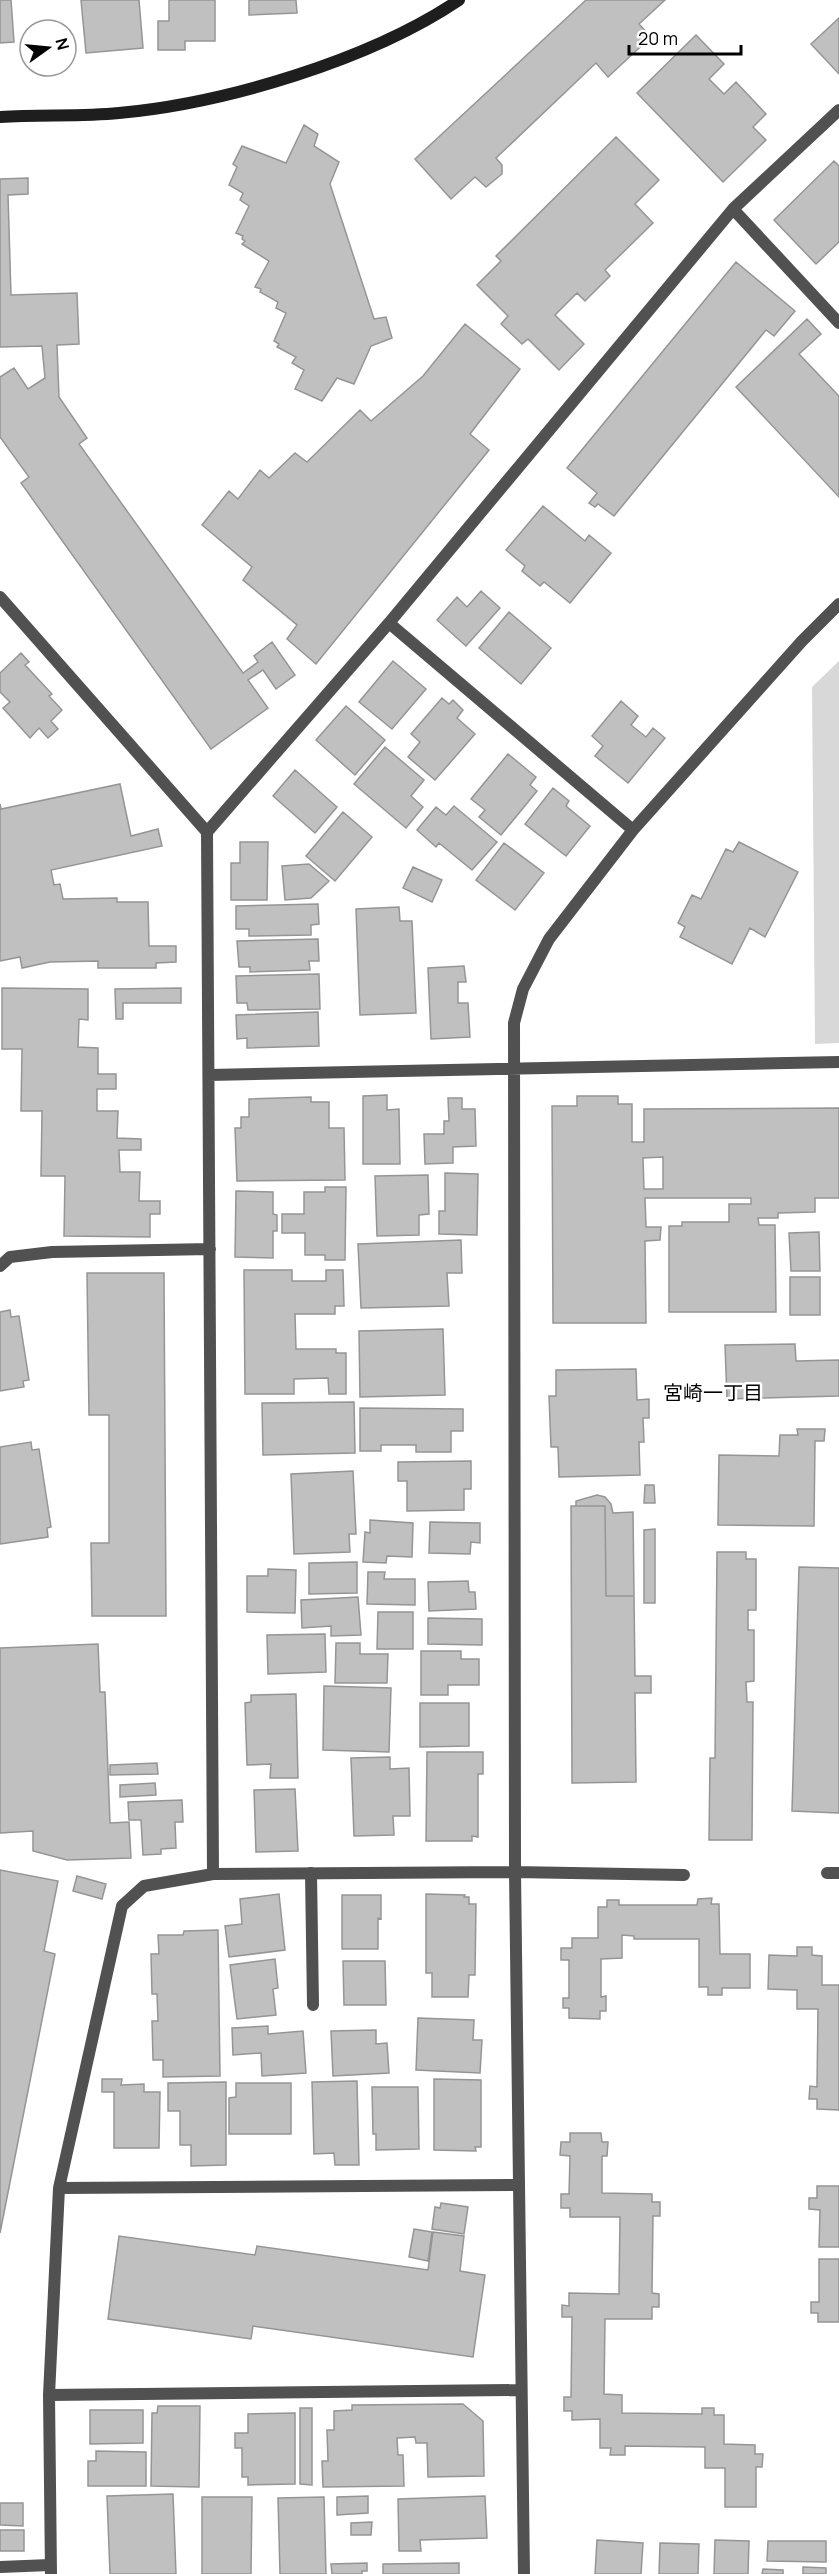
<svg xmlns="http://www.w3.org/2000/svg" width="839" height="2574" font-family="Manrope,'Noto Sans JP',sans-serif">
  <rect width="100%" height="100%" fill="#fff"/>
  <path fill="#d8d8d8" d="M 839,661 L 839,1043 L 815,1044 L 812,687 Z"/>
  <path fill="#c0c0c0" stroke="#959595" stroke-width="1.5" fill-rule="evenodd" d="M 0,0 L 11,0 L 14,42 L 0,43 Z
    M 81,0 L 139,0 L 143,48 L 86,53 Z
    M 169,0 L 215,0 L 215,41 L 185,41 L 185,50 L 158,50 L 158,21 L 169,21 Z
    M 249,0 L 296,0 L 297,13 L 249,15 Z
    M 586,0 L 665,0 L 639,24 L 651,37 L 608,77 L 596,63 L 496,158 L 502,165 L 502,174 L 486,187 L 475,177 L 451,199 L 415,159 Z
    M 839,18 L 839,74 L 811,44 Z
    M 696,35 L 724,64 L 709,79 L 724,94 L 736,82 L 766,114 L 753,127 L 766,140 L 723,182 L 637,93 Z
    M 304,125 L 318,134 L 314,146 L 339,162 L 330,184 L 374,319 L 386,317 L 392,338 L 371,346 L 354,384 L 337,378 L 322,401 L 295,389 L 304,370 L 292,363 L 296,357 L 277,347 L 279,344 L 274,341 L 286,313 L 276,308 L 278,302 L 260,292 L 261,289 L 255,287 L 269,261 L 242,244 L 245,241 L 242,239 L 243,236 L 236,233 L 249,206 L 240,200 L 243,193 L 229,185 L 237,167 L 233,164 L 242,146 L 286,163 Z
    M 616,137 L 659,180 L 635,204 L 653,223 L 605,270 L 610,276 L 585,301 L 577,293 L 555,315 L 584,344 L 559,370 L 528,339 L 522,344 L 501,324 L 508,316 L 477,285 L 501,261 L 496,256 Z
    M 834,161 L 839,166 L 839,242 L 816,264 L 774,220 Z
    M 28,178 L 28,194 L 8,195 L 11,295 L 77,293 L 79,344 L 57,345 L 59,397 L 87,438 L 79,444 L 243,673 L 258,662 L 254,656 L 272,642 L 295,675 L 276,689 L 263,670 L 248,680 L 268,708 L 211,749 L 21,483 L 29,477 L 0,437 L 0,377 L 14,368 L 28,389 L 45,378 L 42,346 L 0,347 L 0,179 Z
    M 736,262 L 795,311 L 774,336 L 766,330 L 614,516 L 598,504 L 595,507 L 589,503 L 597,493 L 567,468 Z
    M 807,319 L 821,334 L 799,354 L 839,396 L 839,497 L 736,387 Z
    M 465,324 L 520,369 L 470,434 L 489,450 L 316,664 L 287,639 L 297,625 L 243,580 L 252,567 L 202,525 L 229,491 L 238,499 L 260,470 L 269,478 L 295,453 L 307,462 L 360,410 L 371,421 L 423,376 Z
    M 543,506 L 585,541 L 589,535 L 611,553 L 570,603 L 544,582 L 540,586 L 522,571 L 525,566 L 506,550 Z
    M 481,591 L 500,608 L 466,646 L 437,620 L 457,597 L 467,607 Z
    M 509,612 L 551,648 L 521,684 L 479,648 Z
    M 21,653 L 29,662 L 25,665 L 52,694 L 49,696 L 62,710 L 51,721 L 58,729 L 48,738 L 39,728 L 30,738 L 3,708 L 10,702 L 0,692 L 0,673 Z
    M 393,661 L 426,689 L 392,729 L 359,702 Z
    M 442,698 L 449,704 L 453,700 L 463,710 L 457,718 L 475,734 L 435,780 L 408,757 L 420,742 L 411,734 Z
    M 621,701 L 638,716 L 631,725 L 646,737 L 653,728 L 665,738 L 628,783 L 595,756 L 603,746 L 592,736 Z
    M 346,706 L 385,740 L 355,775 L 316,740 Z
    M 385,747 L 424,780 L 411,796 L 423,807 L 406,828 L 354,784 Z
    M 508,754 L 536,777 L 530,785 L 537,791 L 501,835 L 479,817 L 485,810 L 471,799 Z
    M 295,770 L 337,807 L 315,833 L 273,796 Z
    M 120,784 L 131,836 L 158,829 L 162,846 L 51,870 L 54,885 L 60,884 L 63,899 L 117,898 L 117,902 L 148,902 L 149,946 L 176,946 L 176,962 L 156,963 L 156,968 L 98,968 L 98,961 L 50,962 L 22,968 L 20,957 L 0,961 L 0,804 L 1,809 Z
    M 553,788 L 569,801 L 566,806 L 590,826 L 566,856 L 525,824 Z
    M 454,806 L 497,842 L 472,870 L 439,843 L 436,847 L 417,830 L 436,807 L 446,815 Z
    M 343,812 L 372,837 L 335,881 L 306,856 Z
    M 240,842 L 268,842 L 267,900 L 231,900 L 231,863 L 240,863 Z
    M 739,842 L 798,872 L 765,937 L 750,928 L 732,964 L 680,937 L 685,927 L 678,923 L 692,895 L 701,899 L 726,849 L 733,852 Z
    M 504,843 L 544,873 L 515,910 L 476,880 Z
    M 309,864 L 329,881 L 311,898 L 285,900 L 282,866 Z
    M 413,867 L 442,880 L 432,902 L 403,888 Z
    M 318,904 L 319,924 L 311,925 L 311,935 L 249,936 L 249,929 L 236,929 L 236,906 Z
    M 399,907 L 400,921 L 412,921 L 416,1013 L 360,1015 L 356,909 Z
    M 318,939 L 319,961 L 309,961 L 310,970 L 250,972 L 250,967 L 239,967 L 237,941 Z
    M 464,966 L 466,982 L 458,982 L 458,1003 L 468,1003 L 470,1037 L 431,1039 L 428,968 Z
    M 319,974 L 320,1009 L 248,1010 L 247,1003 L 237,1003 L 236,976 Z
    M 2,988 L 88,989 L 88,1020 L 79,1019 L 78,1047 L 98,1048 L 98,1074 L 116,1074 L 116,1089 L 97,1089 L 97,1111 L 118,1111 L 117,1138 L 141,1139 L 141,1150 L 119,1150 L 120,1172 L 140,1172 L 139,1201 L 160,1201 L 160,1214 L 150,1214 L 150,1237 L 64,1236 L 65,1176 L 41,1176 L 42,1111 L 21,1111 L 22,1049 L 2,1049 Z
    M 181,988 L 181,1003 L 123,1003 L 123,1019 L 116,1019 L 115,989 Z
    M 318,1012 L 319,1046 L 247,1048 L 247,1038 L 237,1039 L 236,1015 Z
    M 387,1095 L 387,1110 L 399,1109 L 400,1164 L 363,1164 L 363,1096 Z
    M 577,1096 L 618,1096 L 618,1104 L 632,1104 L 632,1142 L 644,1142 L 644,1109 L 839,1108 L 839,1198 L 815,1198 L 815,1212 L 778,1213 L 778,1218 L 758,1218 L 759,1225 L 775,1225 L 776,1312 L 669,1312 L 669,1226 L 682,1226 L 682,1222 L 729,1222 L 729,1204 L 751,1204 L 751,1198 L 645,1198 L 646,1227 L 661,1227 L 660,1240 L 645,1241 L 646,1323 L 553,1323 L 552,1106 L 577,1106 ZM 663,1157 L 663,1189 L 644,1189 L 643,1158 Z
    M 311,1097 L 311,1102 L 329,1102 L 329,1128 L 344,1128 L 345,1180 L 237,1181 L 235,1128 L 241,1128 L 241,1117 L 249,1117 L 249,1099 Z
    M 448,1098 L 462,1098 L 462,1109 L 475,1109 L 476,1146 L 453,1147 L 453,1163 L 425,1164 L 424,1134 L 444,1134 L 444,1121 L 449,1121 Z
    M 445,1173 L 478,1174 L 477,1235 L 439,1234 L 439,1211 L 445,1211 Z
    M 428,1175 L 429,1214 L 419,1215 L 419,1235 L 377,1236 L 375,1176 Z
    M 325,1187 L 346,1187 L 345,1260 L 325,1260 L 325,1255 L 305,1255 L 305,1233 L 282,1233 L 282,1214 L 304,1214 L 304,1192 L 325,1192 Z
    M 236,1191 L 273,1192 L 273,1214 L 277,1215 L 277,1231 L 273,1231 L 273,1258 L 235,1257 Z
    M 819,1232 L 820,1271 L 791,1271 L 789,1233 Z
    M 461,1240 L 462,1273 L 447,1273 L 449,1306 L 361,1308 L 358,1244 Z
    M 244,1270 L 292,1270 L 292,1281 L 326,1281 L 326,1270 L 343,1270 L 344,1306 L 335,1306 L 335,1314 L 295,1314 L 296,1349 L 336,1349 L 336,1353 L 346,1353 L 346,1394 L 329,1394 L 328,1378 L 294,1379 L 294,1394 L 245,1394 Z
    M 87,1273 L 164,1273 L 166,1616 L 92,1616 L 91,1543 L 109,1543 L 109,1415 L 89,1415 Z
    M 790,1277 L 820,1277 L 820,1315 L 790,1315 Z
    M 10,1310 L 11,1317 L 19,1316 L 29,1380 L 23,1381 L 24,1387 L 0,1391 L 0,1312 Z
    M 443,1329 L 445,1395 L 360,1397 L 359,1331 Z
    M 795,1344 L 796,1361 L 839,1360 L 839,1396 L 727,1399 L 725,1345 Z
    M 636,1369 L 637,1400 L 649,1399 L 649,1418 L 643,1418 L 644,1442 L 639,1442 L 640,1475 L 559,1477 L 558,1447 L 551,1447 L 549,1396 L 556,1396 L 556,1370 Z
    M 354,1402 L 355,1453 L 263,1455 L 262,1403 Z
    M 360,1408 L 463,1409 L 463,1431 L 451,1431 L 451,1452 L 416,1452 L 416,1445 L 381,1445 L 381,1451 L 360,1451 Z
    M 797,1429 L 825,1429 L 824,1441 L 815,1441 L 814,1526 L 718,1525 L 719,1455 L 779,1456 L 780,1435 L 798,1435 Z
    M 31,1442 L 32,1450 L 39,1449 L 51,1527 L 47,1528 L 48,1537 L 0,1544 L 0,1447 Z
    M 471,1461 L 471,1489 L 464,1489 L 464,1510 L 407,1511 L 407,1481 L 398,1481 L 398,1462 Z
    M 353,1471 L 356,1534 L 349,1534 L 350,1552 L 294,1554 L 291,1474 Z
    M 645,1485 L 654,1485 L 655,1503 L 644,1503 Z
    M 597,1495 L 605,1497 L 611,1504 L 613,1513 L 633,1512 L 634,1596 L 606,1596 L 605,1506 L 576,1506 L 576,1501 Z
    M 571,1506 L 605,1506 L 606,1596 L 634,1596 L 635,1676 L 651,1676 L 651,1693 L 635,1693 L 636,1782 L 572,1783 Z
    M 370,1520 L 413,1523 L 412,1557 L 387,1556 L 386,1563 L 363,1562 L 365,1532 L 370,1533 Z
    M 430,1522 L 480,1523 L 480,1543 L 471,1542 L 470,1554 L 429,1553 Z
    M 655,1529 L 655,1603 L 644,1603 L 644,1530 Z
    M 717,1552 L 746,1552 L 746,1559 L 756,1559 L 756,1610 L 748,1610 L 748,1630 L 754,1630 L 754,1681 L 746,1682 L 747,1702 L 753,1702 L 752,1840 L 709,1840 L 710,1758 L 715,1758 Z
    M 357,1562 L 357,1593 L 309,1594 L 309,1563 Z
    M 799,1567 L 839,1568 L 839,1813 L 792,1811 Z
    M 268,1569 L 296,1570 L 295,1613 L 247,1612 L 247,1576 L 268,1576 Z
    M 368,1572 L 385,1572 L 384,1579 L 415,1579 L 415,1605 L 367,1604 Z
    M 468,1581 L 469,1592 L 475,1592 L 476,1609 L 429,1611 L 428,1582 Z
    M 358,1597 L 361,1635 L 331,1636 L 331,1626 L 302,1628 L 301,1600 Z
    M 378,1612 L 413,1612 L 413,1649 L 377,1649 Z
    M 428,1618 L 482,1619 L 482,1645 L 428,1644 Z
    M 325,1634 L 326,1672 L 268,1674 L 267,1635 Z
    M 336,1643 L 360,1643 L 360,1654 L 388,1654 L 387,1683 L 335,1683 Z
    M 98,1644 L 100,1692 L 105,1692 L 110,1823 L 129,1822 L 131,1858 L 67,1860 L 33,1851 L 33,1831 L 0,1833 L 0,1648 Z
    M 421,1651 L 461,1651 L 461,1659 L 479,1659 L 479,1685 L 448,1685 L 448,1695 L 421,1695 Z
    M 324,1686 L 391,1688 L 389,1752 L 323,1750 Z
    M 296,1694 L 298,1778 L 270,1778 L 271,1764 L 247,1765 L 245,1703 L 251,1702 L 251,1695 Z
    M 420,1703 L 469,1703 L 469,1746 L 420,1747 Z
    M 427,1752 L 483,1752 L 483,1774 L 478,1774 L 478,1837 L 472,1836 L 472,1841 L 426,1841 Z
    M 390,1757 L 390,1769 L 409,1768 L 410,1816 L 393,1816 L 394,1835 L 354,1836 L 351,1758 Z
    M 157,1763 L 158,1774 L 110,1775 L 110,1765 Z
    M 155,1783 L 156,1795 L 120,1797 L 120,1785 Z
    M 295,1789 L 298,1851 L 256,1852 L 254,1790 Z
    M 182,1800 L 183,1822 L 175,1822 L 176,1848 L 161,1849 L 161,1854 L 143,1855 L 141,1820 L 129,1820 L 128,1802 Z
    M 0,1870 L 58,1881 L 44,1951 L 55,1954 L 0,2233 Z
    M 77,1876 L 106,1884 L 102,1899 L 73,1891 Z
    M 279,1894 L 285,1950 L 229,1957 L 225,1926 L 242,1924 L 240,1899 Z
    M 426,1894 L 465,1895 L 464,1897 L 469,1897 L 469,1904 L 476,1904 L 475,1975 L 469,1975 L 468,1997 L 432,1997 L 432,1973 L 426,1973 Z
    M 342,1895 L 381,1895 L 381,1919 L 378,1918 L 378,1949 L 342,1949 Z
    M 712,1898 L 711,1904 L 719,1904 L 720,1954 L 750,1954 L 750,1988 L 722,1988 L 722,1995 L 708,1995 L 708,1987 L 699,1987 L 699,1939 L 634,1939 L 634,1936 L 622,1935 L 622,1958 L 601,1959 L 601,1997 L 606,1996 L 606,2011 L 600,2011 L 600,2019 L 569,2018 L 569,2008 L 563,2008 L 563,1998 L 569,1998 L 569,1960 L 561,1960 L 561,1948 L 572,1948 L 572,1938 L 598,1938 L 598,1907 L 607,1907 L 607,1900 L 619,1900 L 619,1905 L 697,1905 L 698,1899 Z
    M 218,1930 L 220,2076 L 163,2077 L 163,2060 L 153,2060 L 152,2021 L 158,2021 L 157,1994 L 152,1994 L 151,1954 L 159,1954 L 158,1935 L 183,1935 L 184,1931 Z
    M 797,1947 L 812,1947 L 812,1955 L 822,1956 L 822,1985 L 839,1985 L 839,2110 L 817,2109 L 817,2099 L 809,2099 L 810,2086 L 817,2087 L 818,2009 L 797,2009 L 797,1990 L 768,1989 L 769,1955 L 797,1956 Z
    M 275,1959 L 278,1988 L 273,1989 L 276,2015 L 237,2019 L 230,1965 Z
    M 343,1961 L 385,1961 L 386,2005 L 344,2005 Z
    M 418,2018 L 474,2020 L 473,2040 L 482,2040 L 480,2073 L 416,2070 Z
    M 268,2026 L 268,2034 L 303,2031 L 306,2073 L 262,2076 L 261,2053 L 233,2055 L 232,2028 Z
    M 376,2030 L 376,2044 L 387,2043 L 389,2073 L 333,2076 L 331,2031 Z
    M 102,2079 L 122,2079 L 121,2085 L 144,2084 L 144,2092 L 160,2092 L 159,2148 L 114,2148 L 114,2092 L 102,2092 Z
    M 434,2079 L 481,2080 L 481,2147 L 475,2147 L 476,2151 L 434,2150 Z
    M 357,2081 L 359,2165 L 335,2165 L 334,2153 L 314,2154 L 312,2082 Z
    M 226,2082 L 226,2165 L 191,2166 L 191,2145 L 180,2145 L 180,2111 L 168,2111 L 168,2083 Z
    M 236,2083 L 291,2083 L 291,2134 L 229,2134 L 229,2098 L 236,2097 Z
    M 372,2087 L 418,2087 L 419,2149 L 376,2150 L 376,2134 L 373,2134 Z
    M 570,2133 L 601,2133 L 602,2142 L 608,2142 L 607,2156 L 602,2156 L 602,2193 L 652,2194 L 652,2202 L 660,2202 L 660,2216 L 653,2216 L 652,2293 L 659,2294 L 659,2307 L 652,2307 L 652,2319 L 605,2319 L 604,2394 L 622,2395 L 622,2413 L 702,2414 L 702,2408 L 714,2408 L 714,2415 L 724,2415 L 724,2444 L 755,2445 L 755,2454 L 763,2454 L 762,2467 L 756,2467 L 756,2507 L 725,2507 L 725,2468 L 705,2468 L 705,2447 L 625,2446 L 625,2455 L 610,2455 L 611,2448 L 600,2448 L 600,2419 L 572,2420 L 572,2411 L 564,2411 L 564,2397 L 571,2397 L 572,2317 L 562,2317 L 562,2305 L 569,2306 L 569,2293 L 619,2294 L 619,2290 L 620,2217 L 570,2217 L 570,2208 L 561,2208 L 561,2194 L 569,2194 L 570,2156 L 560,2155 L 561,2142 L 570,2142 Z
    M 817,2186 L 839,2186 L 839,2247 L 819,2247 L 820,2210 L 809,2209 L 809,2198 L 817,2198 Z
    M 441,2203 L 468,2207 L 464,2234 L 432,2229 L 435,2207 L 440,2208 Z
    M 414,2229 L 432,2232 L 428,2261 L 409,2257 Z
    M 433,2232 L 464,2236 L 460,2271 L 485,2275 L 473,2357 L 253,2326 L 251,2339 L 108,2319 L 119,2236 L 255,2255 L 257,2246 L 428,2270 Z
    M 819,2259 L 839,2259 L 839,2322 L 818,2322 L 818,2313 L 811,2313 L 811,2302 L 819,2302 Z
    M 463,2404 L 483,2421 L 484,2476 L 428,2477 L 427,2443 L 416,2443 L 415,2437 L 397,2438 L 398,2455 L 403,2455 L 404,2486 L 323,2487 L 322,2461 L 328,2461 L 327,2430 L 334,2430 L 334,2411 L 352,2410 L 352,2405 Z
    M 158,2406 L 200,2406 L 199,2487 L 151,2486 L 152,2413 L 157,2413 Z
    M 300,2408 L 312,2408 L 312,2485 L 300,2484 Z
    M 90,2410 L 143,2410 L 143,2443 L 90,2444 Z
    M 295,2413 L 295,2484 L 248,2485 L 248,2477 L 242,2477 L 242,2448 L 235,2448 L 235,2433 L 248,2433 L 248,2414 Z
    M 96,2451 L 146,2452 L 146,2486 L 88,2486 L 88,2461 L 96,2461 Z
    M 173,2494 L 176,2574 L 110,2574 L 107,2496 Z
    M 368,2496 L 368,2513 L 337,2515 L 337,2497 Z
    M 485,2496 L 487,2538 L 420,2540 L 421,2551 L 399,2551 L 398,2499 Z
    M 202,2497 L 252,2497 L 251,2574 L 202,2574 Z
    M 324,2497 L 326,2574 L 280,2574 L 278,2498 Z
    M 0,2503 L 23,2503 L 23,2526 L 0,2525 Z
    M 372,2522 L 371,2535 L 351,2535 L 351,2523 Z
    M 0,2530 L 24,2530 L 24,2551 L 0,2551 Z
    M 597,2540 L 643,2543 L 641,2574 L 595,2574 Z
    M 715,2540 L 749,2541 L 748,2574 L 714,2574 Z
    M 768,2541 L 826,2541 L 826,2562 L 767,2561 Z
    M 660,2543 L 699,2544 L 698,2574 L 659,2574 Z
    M 367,2563 L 367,2571 L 362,2571 L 362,2574 L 332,2574 L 331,2564 Z
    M 459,2563 L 459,2574 L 383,2574 L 383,2564 Z
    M 803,2567 L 826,2568 L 826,2574 L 803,2574 Z
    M 763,2569 L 783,2570 L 783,2574 L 762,2574 Z"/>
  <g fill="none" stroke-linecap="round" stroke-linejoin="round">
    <path stroke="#515151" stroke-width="12" d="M 311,1873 L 313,2005
      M 0,2567 L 50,2565"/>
    <path stroke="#515151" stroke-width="12" d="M 733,209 L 839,323
      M 0,597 L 207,832
      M 389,623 L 633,830
      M 209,1075 L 839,1062
      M 0,1266 L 10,1257 L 52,1252 L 210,1249
      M 827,1873 L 839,1873
      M 213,1874 L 207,832 L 389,623 L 733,209 L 839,110
      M 59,2188 L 519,2185
      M 49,2395 L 521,2390
      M 51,2574 L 49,2395 L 59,2188 L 122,1906 L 144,1886 L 213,1874 L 515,1872 L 684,1875
      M 524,2574 L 515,1872 L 514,1023 L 523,989 L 549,939 L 633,830 L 802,641 L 839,604"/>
    <path stroke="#1e1e1e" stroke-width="12" d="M 0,117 C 39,114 80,117 119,113 C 226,103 370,60 459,0"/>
  </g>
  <g text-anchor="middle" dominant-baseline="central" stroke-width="5" stroke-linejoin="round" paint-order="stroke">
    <g font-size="20" fill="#000" stroke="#fff">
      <text x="713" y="1392">宮崎一丁目</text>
    </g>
  </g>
  <g transform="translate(48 48) rotate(75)"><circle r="28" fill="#ffffff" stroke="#999999" stroke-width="1.5"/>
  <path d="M0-4.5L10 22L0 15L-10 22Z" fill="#000000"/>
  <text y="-9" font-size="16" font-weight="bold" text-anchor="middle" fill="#000000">N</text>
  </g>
  <path d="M629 45v9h112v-9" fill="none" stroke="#000000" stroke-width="3"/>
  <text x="638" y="45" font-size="18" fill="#000000" stroke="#ffffff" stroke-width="4.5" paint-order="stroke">20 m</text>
</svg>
